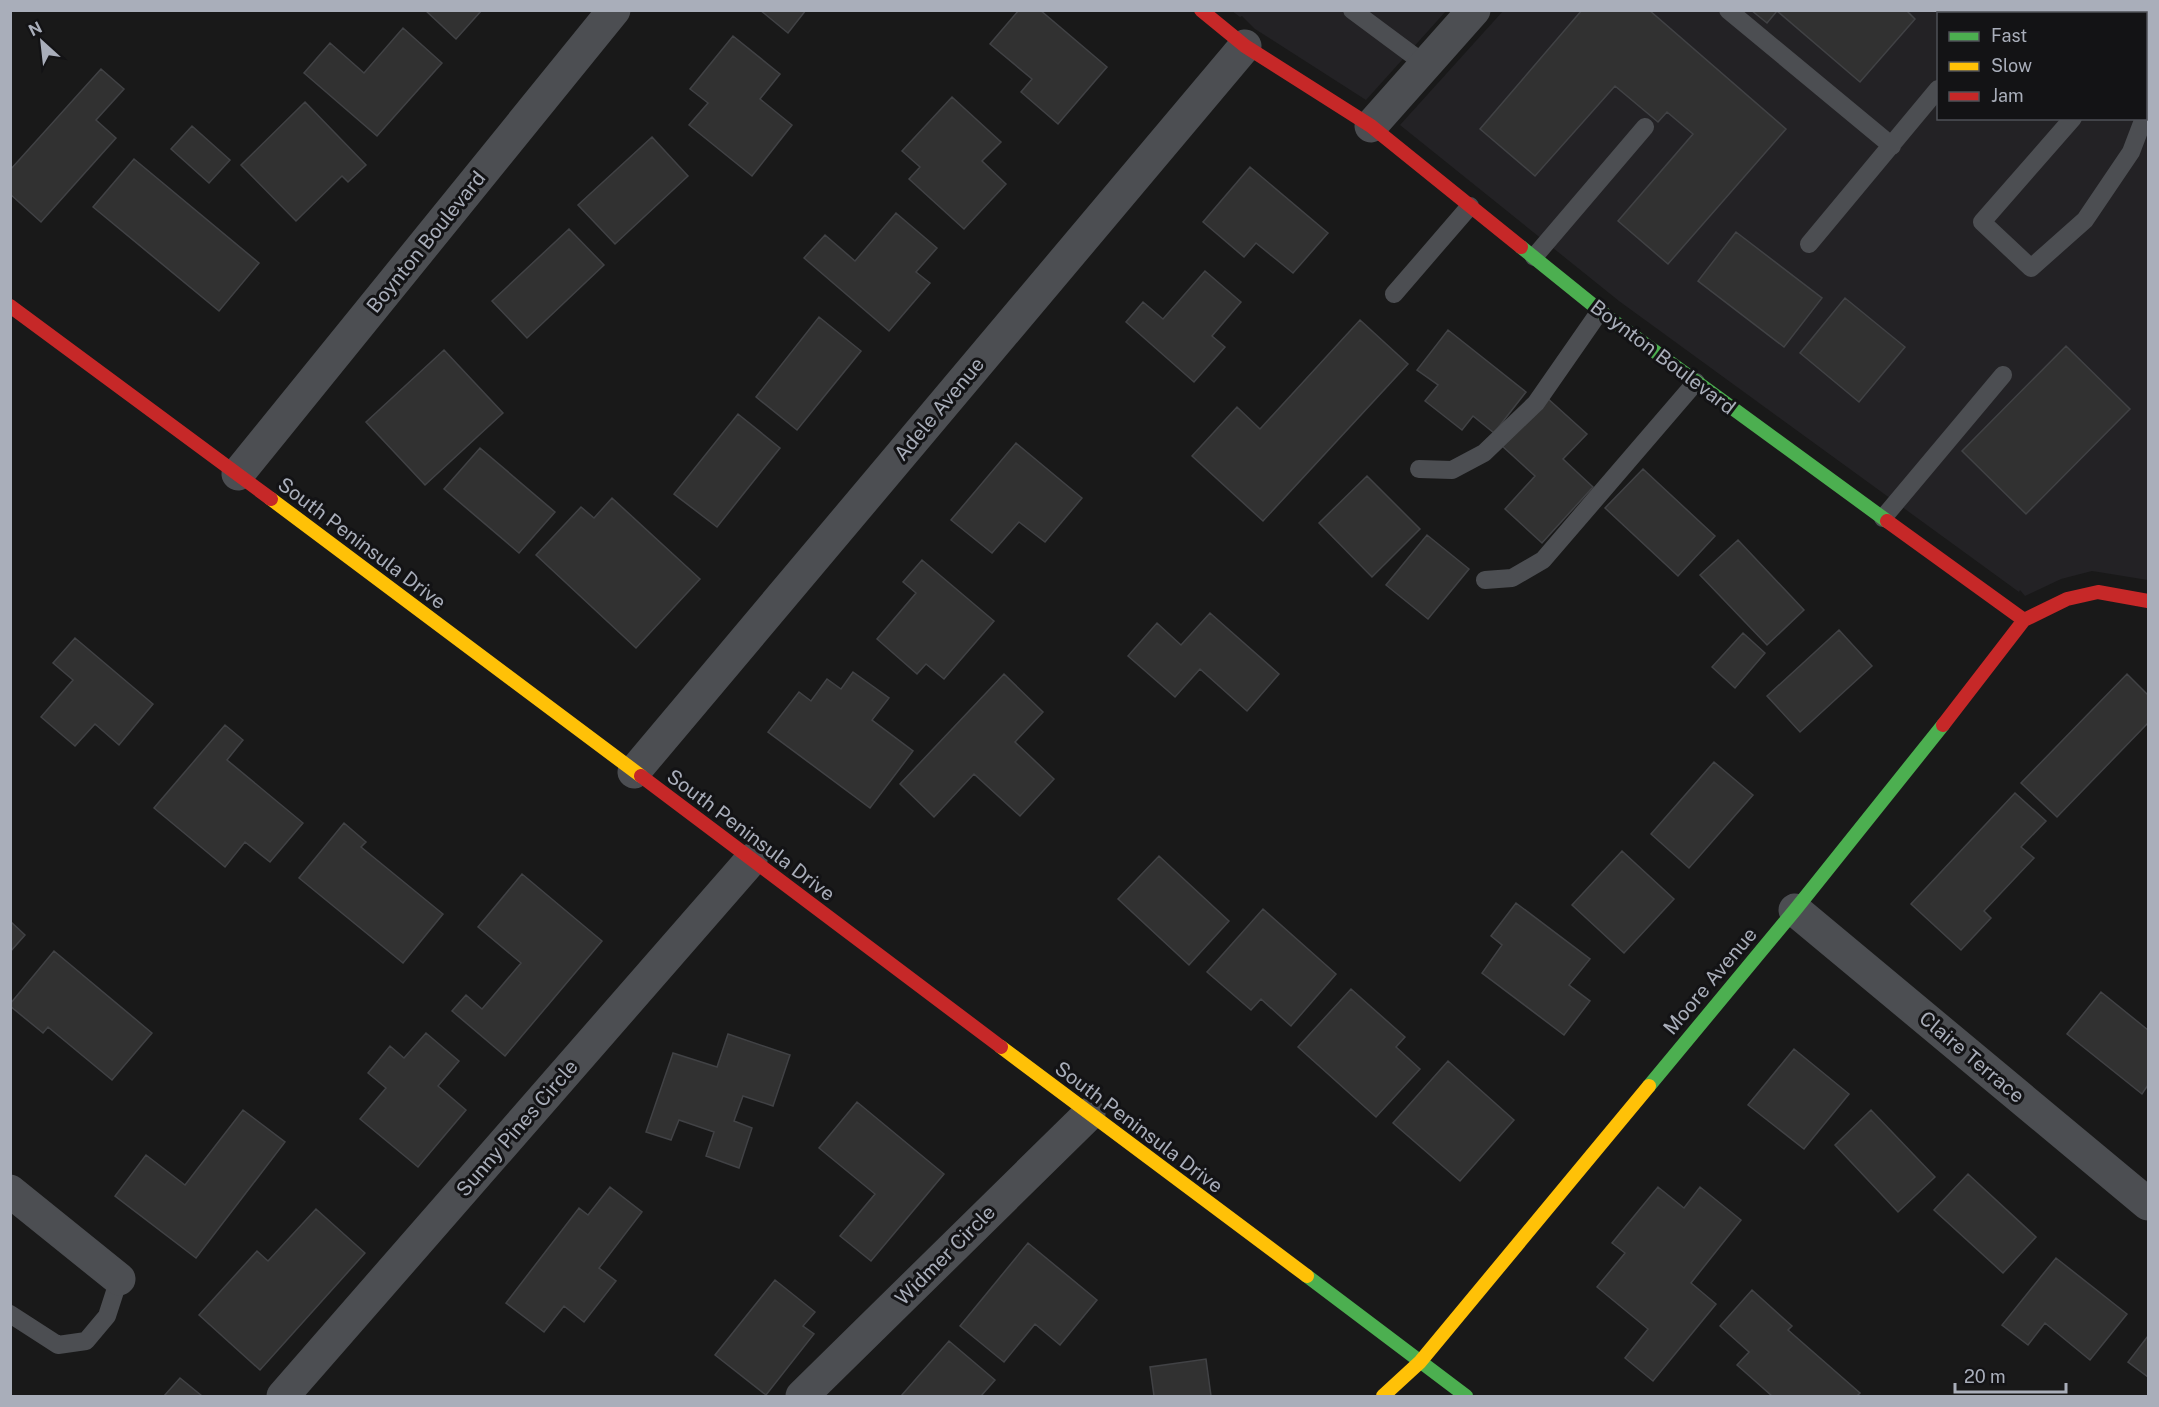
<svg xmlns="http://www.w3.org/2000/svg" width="2159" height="1407" font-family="'Public Sans',sans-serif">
  <rect width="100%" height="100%" fill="#191919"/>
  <path fill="#232225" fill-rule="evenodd" d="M 1232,11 L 1446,11 L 1366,100 L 1255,29 L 1242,16 L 1240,17 Z
    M 1503,11 L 2148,11 L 2148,580 L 2092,571 L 2061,579 L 2025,596 L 2020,590 L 2019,592 L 1619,301 L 1400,125 ZM 1938,14 L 2146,14 L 2146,118 L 1938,118 Z"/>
  <path fill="#313131" stroke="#414245" stroke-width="1.5" d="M 425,10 L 482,10 L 456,39 Z
    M 760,10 L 806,10 L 788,33 Z
    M 1019,10 L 1040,10 L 1107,67 L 1058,124 L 1021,92 L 1032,79 L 990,44 Z
    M 1582,10 L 1649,10 L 1786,129 L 1668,264 L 1618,221 L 1693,134 L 1667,112 L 1658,122 L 1615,86 L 1535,176 L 1480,129 Z
    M 1751,10 L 1906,10 L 1915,19 L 1860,82 L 1777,11 L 1767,23 Z
    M 403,28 L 442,63 L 377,136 L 304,73 L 330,43 L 364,73 Z
    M 733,36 L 780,74 L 760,99 L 792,125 L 752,176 L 689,125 L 708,103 L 690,89 Z
    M 101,69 L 124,89 L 96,120 L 116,138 L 41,222 L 10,194 L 10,170 Z
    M 952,97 L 1001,142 L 982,161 L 1006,184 L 964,229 L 909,179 L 920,167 L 902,151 Z
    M 305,102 L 366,165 L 348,182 L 342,176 L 296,221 L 241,165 Z
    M 192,126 L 230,160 L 209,183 L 171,149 Z
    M 652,137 L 688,176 L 615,244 L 578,205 Z
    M 134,159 L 259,263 L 219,311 L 93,207 Z
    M 1250,167 L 1328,233 L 1293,273 L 1256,243 L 1244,257 L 1203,222 Z
    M 896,213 L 937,248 L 916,272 L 930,283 L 889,331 L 804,258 L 825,235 L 855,261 Z
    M 569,229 L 604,265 L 527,338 L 492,301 Z
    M 1736,232 L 1822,298 L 1784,347 L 1698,281 Z
    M 1205,271 L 1241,302 L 1212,336 L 1225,347 L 1194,382 L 1126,322 L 1143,302 L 1163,319 Z
    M 1845,298 L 1905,347 L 1859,402 L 1800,353 Z
    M 819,317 L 861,351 L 797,430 L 756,397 Z
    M 1360,320 L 1408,364 L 1263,521 L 1192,456 L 1237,407 L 1260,429 Z
    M 1448,330 L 1526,392 L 1494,433 L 1473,416 L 1462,430 L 1425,401 L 1438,385 L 1417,370 Z
    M 2066,346 L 2130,409 L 2026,514 L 1962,451 Z
    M 444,350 L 503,413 L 425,485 L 366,422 Z
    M 1546,397 L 1587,434 L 1563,459 L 1593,487 L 1542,543 L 1505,509 L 1535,476 L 1501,445 Z
    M 738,414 L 780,448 L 717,527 L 674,494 Z
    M 1016,443 L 1082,498 L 1045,542 L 1019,522 L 992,553 L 951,520 Z
    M 480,448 L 555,512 L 519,553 L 444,489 Z
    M 1643,469 L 1715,536 L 1678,576 L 1605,508 Z
    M 1367,476 L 1420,529 L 1372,577 L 1319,523 Z
    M 612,498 L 700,579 L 636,648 L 536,555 L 581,507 L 594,518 Z
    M 1427,535 L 1469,569 L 1428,619 L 1386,585 Z
    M 1738,540 L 1804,610 L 1767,645 L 1700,575 Z
    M 922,560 L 994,621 L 944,679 L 926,664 L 917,674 L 877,639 L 916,593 L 903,582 Z
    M 1210,613 L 1279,674 L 1247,711 L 1200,669 L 1175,697 L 1128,656 L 1157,623 L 1181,645 Z
    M 1839,630 L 1872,666 L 1800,732 L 1767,696 Z
    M 1743,633 L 1765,653 L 1735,688 L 1712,667 Z
    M 75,638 L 153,704 L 119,745 L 95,724 L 75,746 L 41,717 L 73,680 L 53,663 Z
    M 853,672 L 889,698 L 872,720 L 913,751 L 870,808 L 768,732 L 799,692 L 811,701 L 827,679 L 841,689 Z
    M 1004,674 L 1043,712 L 1015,742 L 1054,779 L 1020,816 L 974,774 L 934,817 L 900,784 Z
    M 2127,674 L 2148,695 L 2148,723 L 2057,817 L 2021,783 Z
    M 225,725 L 243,740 L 227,760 L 303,823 L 270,862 L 245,842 L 225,867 L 154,808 Z
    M 1714,762 L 1753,795 L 1689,868 L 1651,834 Z
    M 2015,793 L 2046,821 L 2021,847 L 2034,858 L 1984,911 L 1991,918 L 1961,950 L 1911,904 Z
    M 344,823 L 366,842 L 361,847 L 443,914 L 403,963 L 299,878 Z
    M 1622,851 L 1674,899 L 1624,953 L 1572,905 Z
    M 1159,856 L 1229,921 L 1189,965 L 1118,899 Z
    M 522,874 L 602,941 L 505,1056 L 452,1011 L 466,995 L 482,1009 L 521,963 L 478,927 Z
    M 1516,903 L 1590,959 L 1569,985 L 1590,1001 L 1564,1035 L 1482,973 L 1502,945 L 1491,936 Z
    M 1263,909 L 1336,974 L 1291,1026 L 1261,999 L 1251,1010 L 1207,972 Z
    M 10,921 L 25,935 L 10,952 Z
    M 54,951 L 152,1033 L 112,1080 L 48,1027 L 43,1033 L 10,1006 L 10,1004 Z
    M 1351,989 L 1405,1037 L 1396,1047 L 1420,1069 L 1376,1117 L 1298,1047 Z
    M 2101,992 L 2148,1030 L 2148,1085 L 2142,1094 L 2067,1034 Z
    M 426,1033 L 459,1061 L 438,1086 L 466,1110 L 418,1167 L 360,1119 L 386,1088 L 368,1073 L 390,1046 L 404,1058 Z
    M 728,1034 L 790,1055 L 773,1106 L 743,1096 L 734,1121 L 752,1128 L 739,1168 L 706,1156 L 714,1132 L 679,1120 L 671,1140 L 646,1132 L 673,1053 L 717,1067 Z
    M 1794,1049 L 1849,1094 L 1804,1149 L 1748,1105 Z
    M 1448,1061 L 1514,1120 L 1460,1181 L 1393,1123 Z
    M 857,1102 L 944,1174 L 871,1261 L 840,1236 L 875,1194 L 819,1148 Z
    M 243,1110 L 285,1142 L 196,1258 L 115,1196 L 146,1155 L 185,1185 Z
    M 1871,1110 L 1935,1177 L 1898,1212 L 1835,1145 Z
    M 1968,1174 L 2036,1237 L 2003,1273 L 1934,1210 Z
    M 610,1187 L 642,1212 L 599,1268 L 616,1281 L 584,1322 L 564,1306 L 544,1332 L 506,1303 L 579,1208 L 588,1215 Z
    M 1658,1187 L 1684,1208 L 1700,1187 L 1741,1220 L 1691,1283 L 1716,1304 L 1653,1381 L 1625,1358 L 1648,1329 L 1597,1287 L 1625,1253 L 1612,1243 Z
    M 316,1209 L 365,1253 L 260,1370 L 199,1315 L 257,1251 L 268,1261 Z
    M 1028,1243 L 1097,1300 L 1060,1345 L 1035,1324 L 1004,1362 L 960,1326 Z
    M 2056,1258 L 2127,1314 L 2090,1360 L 2045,1323 L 2028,1345 L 2002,1325 Z
    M 775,1280 L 815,1312 L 803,1326 L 814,1334 L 766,1395 L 715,1355 Z
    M 1752,1290 L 1792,1326 L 1788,1330 L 1860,1393 L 1857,1396 L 1772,1396 L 1737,1365 L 1749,1352 L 1720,1326 Z
    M 2148,1336 L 2148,1377 L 2128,1362 Z
    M 949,1341 L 995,1380 L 981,1396 L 901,1396 Z
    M 1206,1359 L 1211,1396 L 1154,1396 L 1150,1367 Z
    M 180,1378 L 202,1396 L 164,1396 Z"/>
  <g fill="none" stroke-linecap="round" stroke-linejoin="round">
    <path stroke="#4c4e52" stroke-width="18" d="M 1352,10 L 1426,65
      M 1728,10 L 1892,146
      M 2146,36 L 2148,32
      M 2073,118 L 1982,222 L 2031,268 L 2085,220 L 2131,152 L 2144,118
      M 1809,244 L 1938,89
      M 1534,257 L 1645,127
      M 1394,294 L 1470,206
      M 1419,469 L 1452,470 L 1484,453 L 1536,403 L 1600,311
      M 1883,518 L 2003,375
      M 1485,580 L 1512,578 L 1543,560 L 1696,382
      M 10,1314 L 58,1345 L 86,1341 L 107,1316 L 119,1279"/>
    <path stroke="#4c4e52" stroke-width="33" d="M 1371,126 L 1474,10
      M 238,474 L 614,10
      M 634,772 L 1245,46
      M 1795,910 L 2148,1204
      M 10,1191 L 119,1279
      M 283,1396 L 751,860
      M 802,1396 L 1089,1114"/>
    <path stroke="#4caf50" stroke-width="14" d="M 1521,247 L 1609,318 L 1887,521
      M 1649,1086 L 1795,910 L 1943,725
      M 1307,1276 L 1466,1396"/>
    <path stroke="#ffc107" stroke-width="14" d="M 271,499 L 641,776
      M 1001,1047 L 1307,1276
      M 1383,1396 L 1420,1362 L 1649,1086"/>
    <path stroke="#c62828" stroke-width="14" d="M 1201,10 L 1245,46 L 1371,126 L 1521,247
      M 10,306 L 271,499
      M 1887,521 L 2024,620
      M 1943,725 L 2024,620 L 2067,599 L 2098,592 L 2148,601
      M 641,776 L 1001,1047"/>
  </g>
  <g text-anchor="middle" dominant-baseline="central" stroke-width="6" stroke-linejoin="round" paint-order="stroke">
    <g font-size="20" fill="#a9aeba" stroke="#131315">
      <text transform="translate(426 242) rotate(-51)">Boynton Boulevard</text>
      <text transform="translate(1663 357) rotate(37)">Boynton Boulevard</text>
      <text transform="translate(939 409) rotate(-50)">Adele Avenue</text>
      <text transform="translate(362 543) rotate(37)">South Peninsula Drive</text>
      <text transform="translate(751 835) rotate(37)">South Peninsula Drive</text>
      <text transform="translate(1710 981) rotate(-50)">Moore Avenue</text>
      <text transform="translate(1972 1057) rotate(40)">Claire Terrace</text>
      <text transform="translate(1139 1127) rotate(37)">South Peninsula Drive</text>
      <text transform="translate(517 1128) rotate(-49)">Sunny Pines Circle</text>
      <text transform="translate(945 1255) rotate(-45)">Widmer Circle</text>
    </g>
  </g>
  <rect width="2159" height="1407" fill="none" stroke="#a9aeba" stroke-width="24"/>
  <rect x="1937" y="12" width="210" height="108" fill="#131315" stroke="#4f5157" stroke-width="1.5"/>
  <rect x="1949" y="32" width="30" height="9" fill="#4caf50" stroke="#4f5157" stroke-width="1.5"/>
  <text x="1991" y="42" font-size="18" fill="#a9aeba">Fast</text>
  <rect x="1949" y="62" width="30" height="9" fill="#ffc107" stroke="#4f5157" stroke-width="1.5"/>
  <text x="1991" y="72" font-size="18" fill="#a9aeba">Slow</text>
  <rect x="1949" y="92" width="30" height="9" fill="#c62828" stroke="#4f5157" stroke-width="1.5"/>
  <text x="1991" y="102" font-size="18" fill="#a9aeba">Jam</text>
  <g transform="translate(42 42) rotate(333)" stroke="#131315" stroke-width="4.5" paint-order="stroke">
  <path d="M0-4.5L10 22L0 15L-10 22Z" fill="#a9aeba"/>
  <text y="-9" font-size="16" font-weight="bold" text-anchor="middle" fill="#a9aeba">N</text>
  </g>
  <path d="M1955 1383v9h111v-9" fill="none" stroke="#a9aeba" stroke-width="3"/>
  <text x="1964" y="1383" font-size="18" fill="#a9aeba" stroke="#131315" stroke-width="4.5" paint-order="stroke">20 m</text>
</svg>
